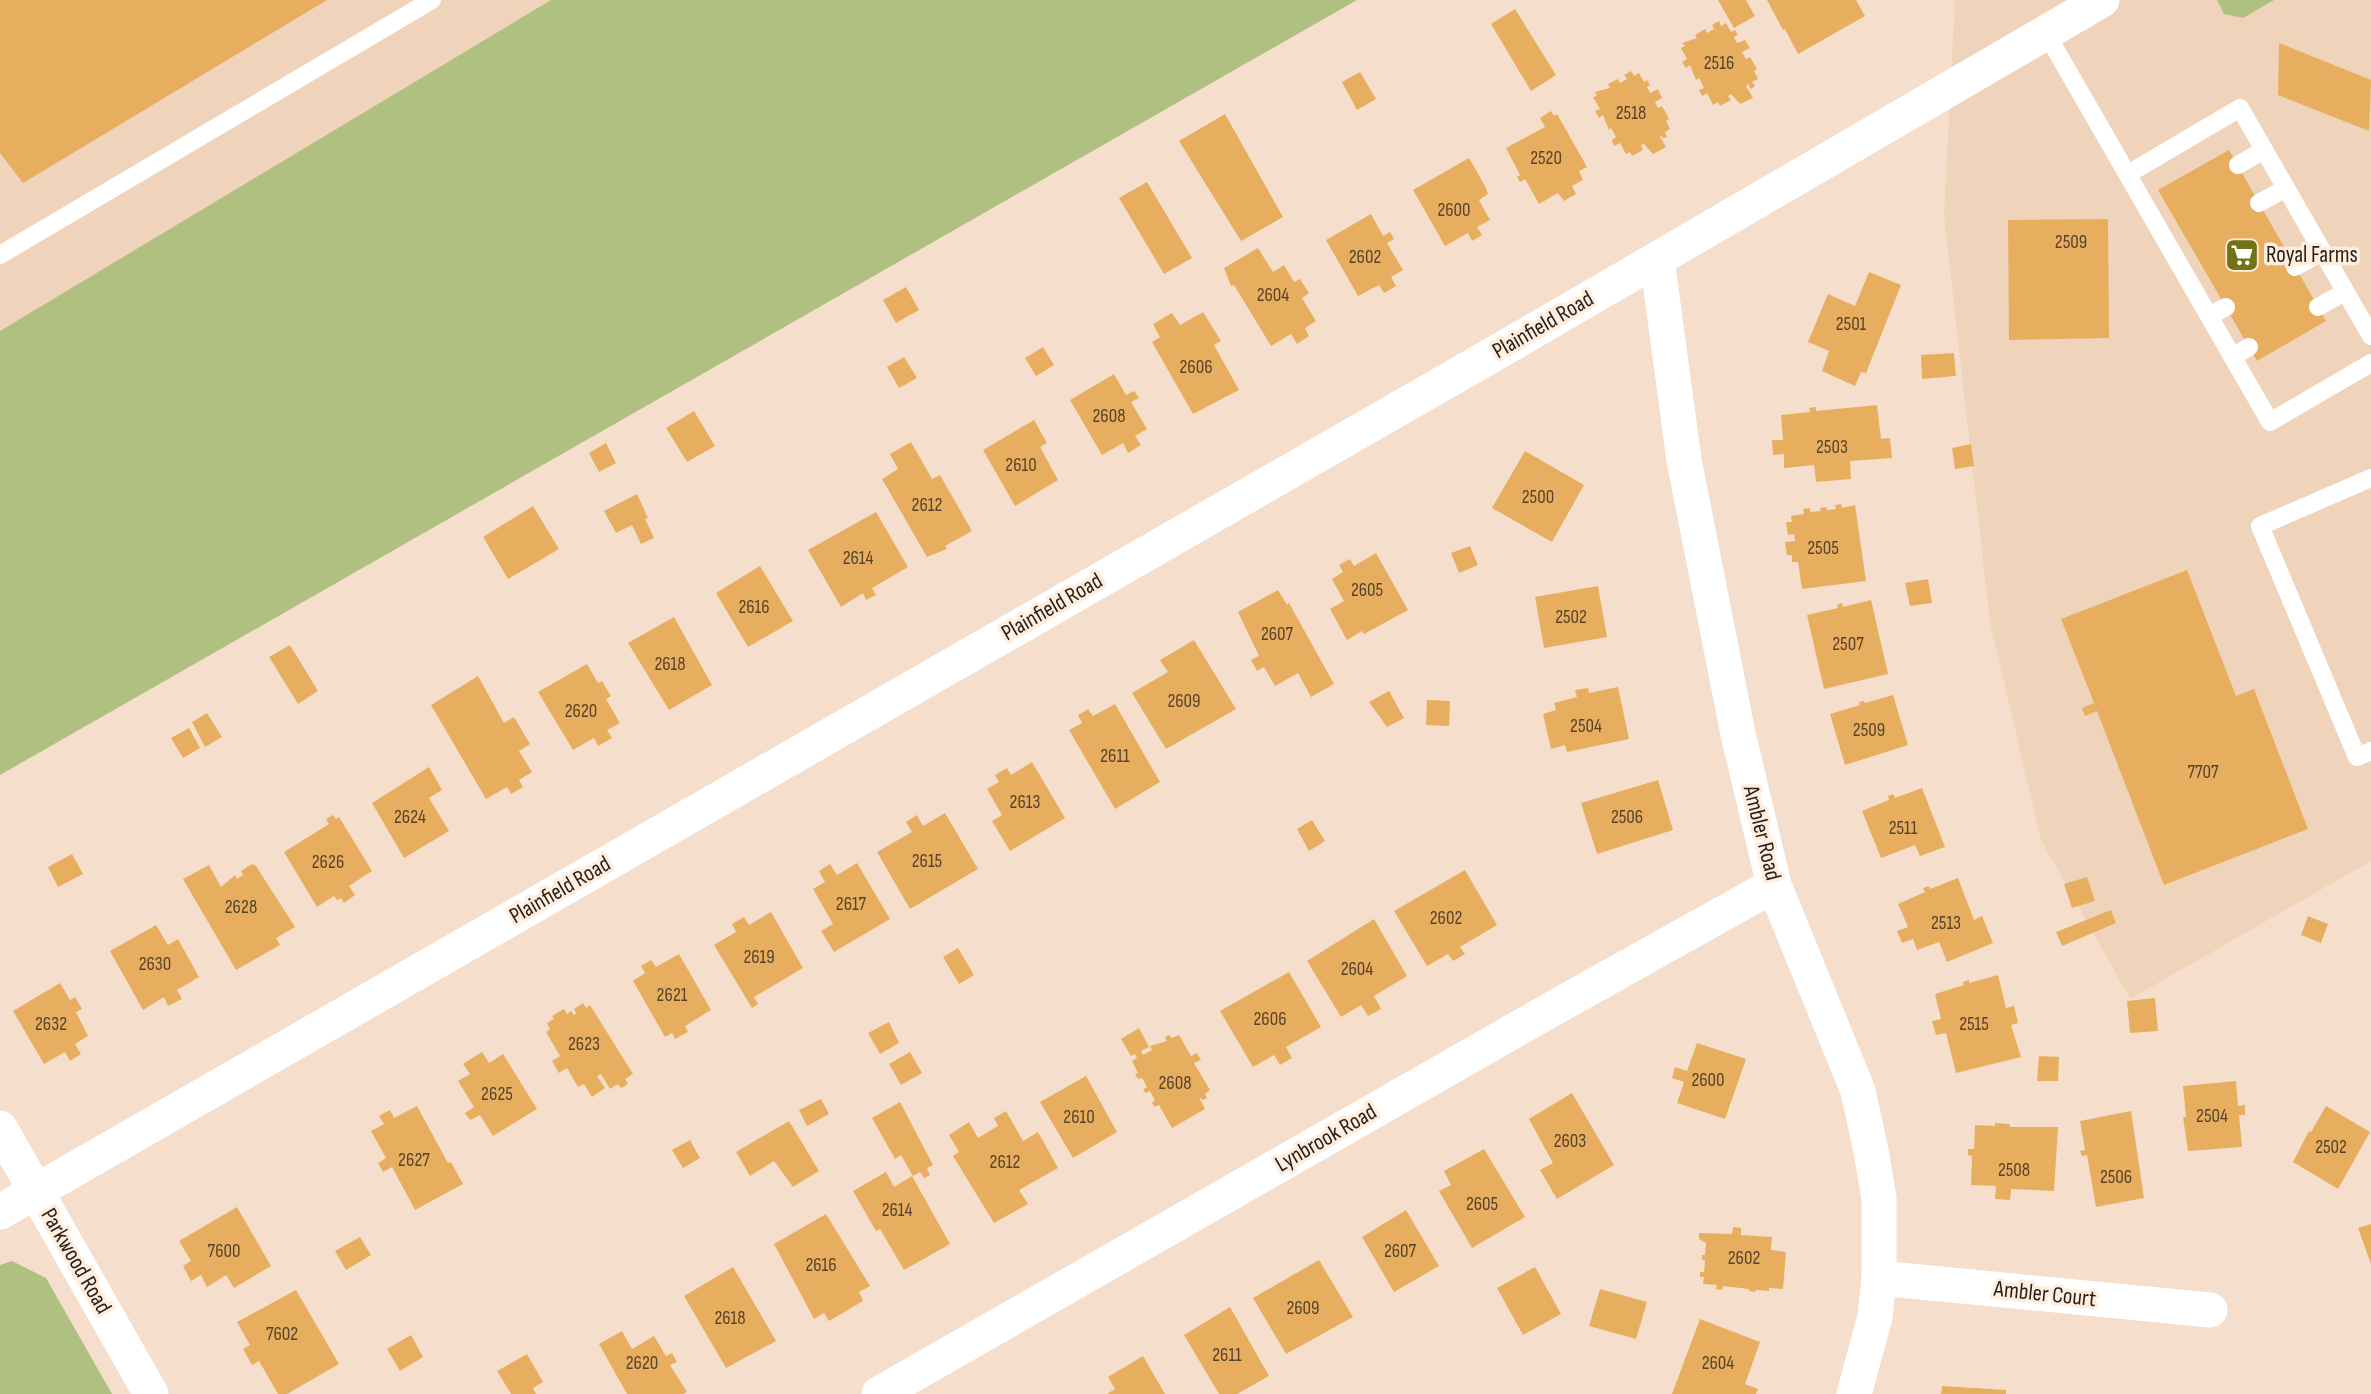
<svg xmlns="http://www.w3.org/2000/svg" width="2371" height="1394" font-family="'Sofia Sans Condensed',sans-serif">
  <rect width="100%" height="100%" fill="#f5dfcc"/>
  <path fill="#f0d3bb" d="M 0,0 L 554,0 L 0,340 Z
    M 1955,0 L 2371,0 L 2371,861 L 2130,999 L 2041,840 L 1990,622 L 1944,216 Z"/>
  <path fill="#b0c081" d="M 551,0 L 1357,0 L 0,775 L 0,331 Z
    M 2217,0 L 2274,0 L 2243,18 L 2224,14 Z
    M 12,1261 L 46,1278 L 112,1394 L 0,1394 L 0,1265 Z"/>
  <path fill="#e8ae60" d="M 0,0 L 327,0 L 23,183 L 0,153 Z
    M 1718,0 L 1746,0 L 1755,16 L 1734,28 Z
    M 1767,0 L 1856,0 L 1865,16 L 1798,54 L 1785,29 L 1783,30 Z
    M 1515,9 L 1556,75 L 1531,91 L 1491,24 Z
    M 1719,21 L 1721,26 L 1726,23 L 1731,32 L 1735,30 L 1738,35 L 1734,37 L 1737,43 L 1745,40 L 1750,48 L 1742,52 L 1746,59 L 1750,57 L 1757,69 L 1754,71 L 1758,79 L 1752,82 L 1755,86 L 1751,89 L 1748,84 L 1746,86 L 1753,98 L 1740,104 L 1731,94 L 1728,96 L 1731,100 L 1720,106 L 1718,102 L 1713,105 L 1707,93 L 1702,96 L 1699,90 L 1704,88 L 1699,78 L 1696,80 L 1690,65 L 1686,68 L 1682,62 L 1687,59 L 1681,48 L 1685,46 L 1682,43 L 1697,38 L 1695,35 L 1705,29 L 1707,33 L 1714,29 L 1712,25 Z
    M 2279,43 L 2371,80 L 2369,131 L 2278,95 Z
    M 1631,71 L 1634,76 L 1639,73 L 1644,82 L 1647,80 L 1650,85 L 1647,87 L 1650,93 L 1658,89 L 1662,98 L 1655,102 L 1658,108 L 1662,106 L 1669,119 L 1666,121 L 1670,129 L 1665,132 L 1667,137 L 1664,138 L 1659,135 L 1666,147 L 1653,154 L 1644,144 L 1641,145 L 1643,150 L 1632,156 L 1630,152 L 1626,154 L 1620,143 L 1614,146 L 1612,140 L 1616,137 L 1611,128 L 1609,130 L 1603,115 L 1599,118 L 1595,111 L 1600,109 L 1593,97 L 1597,96 L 1595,92 L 1610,88 L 1608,84 L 1618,79 L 1620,83 L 1627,79 L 1624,75 Z
    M 1360,72 L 1376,99 L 1357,110 L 1342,82 Z
    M 1551,111 L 1554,116 L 1557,114 L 1587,167 L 1579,171 L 1583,180 L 1572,186 L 1576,194 L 1564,201 L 1558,193 L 1539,204 L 1525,179 L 1520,182 L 1517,177 L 1520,175 L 1506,148 L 1545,127 L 1540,118 Z
    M 1225,114 L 1283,217 L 1241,241 L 1179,141 Z
    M 2229,150 L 2326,321 L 2257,361 L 2158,190 Z
    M 1469,158 L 1485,186 L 1488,194 L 1479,200 L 1490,220 L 1477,227 L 1482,235 L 1472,241 L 1468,233 L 1445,246 L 1413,190 Z
    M 1147,182 L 1192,258 L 1164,274 L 1119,198 Z
    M 1371,214 L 1383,236 L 1390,232 L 1394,239 L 1387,243 L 1403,270 L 1391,277 L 1396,286 L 1384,293 L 1379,285 L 1358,296 L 1326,240 Z
    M 2108,219 L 2109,338 L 2009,340 L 2008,220 Z
    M 1258,248 L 1273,272 L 1284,265 L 1294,282 L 1300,279 L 1309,293 L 1302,298 L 1316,321 L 1305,328 L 1309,336 L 1297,344 L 1291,334 L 1271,346 L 1234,285 L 1231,286 L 1224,268 Z
    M 1869,272 L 1901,285 L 1866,373 L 1861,372 L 1855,386 L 1822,371 L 1829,351 L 1808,342 L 1828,294 L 1855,306 Z
    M 906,287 L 919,310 L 896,323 L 883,300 Z
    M 1203,312 L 1221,341 L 1214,345 L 1239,390 L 1193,414 L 1152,342 L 1160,337 L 1153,324 L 1172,313 L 1180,325 Z
    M 1043,347 L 1054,365 L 1036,376 L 1025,358 Z
    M 1954,353 L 1956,376 L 1922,379 L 1921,355 Z
    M 904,357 L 917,378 L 899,388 L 887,367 Z
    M 1114,374 L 1126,395 L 1134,391 L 1139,398 L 1131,402 L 1147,429 L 1135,436 L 1141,445 L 1128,453 L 1123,443 L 1102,455 L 1070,400 Z
    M 1877,405 L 1881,439 L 1890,438 L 1892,458 L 1850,461 L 1851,479 L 1816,482 L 1814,465 L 1784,468 L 1784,454 L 1773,455 L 1772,440 L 1783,440 L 1781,415 L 1810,412 L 1809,408 L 1816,407 L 1816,411 Z
    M 694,411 L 715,446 L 687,462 L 666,428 Z
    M 1034,420 L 1047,443 L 1040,447 L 1058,480 L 1015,506 L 983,450 Z
    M 911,442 L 932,479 L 940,475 L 972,531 L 945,546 L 947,549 L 927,557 L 882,479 L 898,469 L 890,454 Z
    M 606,443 L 616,463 L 599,472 L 589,453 Z
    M 1971,444 L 1974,466 L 1955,469 L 1952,448 Z
    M 1525,451 L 1584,485 L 1552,542 L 1492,508 Z
    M 637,494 L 648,518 L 645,519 L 654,538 L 641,544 L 632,525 L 616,533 L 604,511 Z
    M 1841,504 L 1842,508 L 1855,505 L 1866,581 L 1802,589 L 1798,562 L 1792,562 L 1792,555 L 1787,555 L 1785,542 L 1795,541 L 1794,534 L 1788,535 L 1786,522 L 1792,522 L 1791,516 L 1804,514 L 1803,509 L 1810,508 L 1810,512 L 1821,511 L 1820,508 L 1826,507 L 1827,510 L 1836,509 L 1835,505 Z
    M 533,506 L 559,549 L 508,579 L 483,537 Z
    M 876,512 L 908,567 L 872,588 L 876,595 L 866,600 L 863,593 L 841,607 L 808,550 Z
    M 1470,546 L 1478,565 L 1459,573 L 1451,553 Z
    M 1376,553 L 1408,610 L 1364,634 L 1362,631 L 1347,640 L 1330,609 L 1344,601 L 1332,579 L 1343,572 L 1339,565 L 1350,559 L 1354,566 Z
    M 760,566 L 793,621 L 748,647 L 716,593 Z
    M 2187,570 L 2236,696 L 2254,689 L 2308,829 L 2164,885 L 2097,711 L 2085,716 L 2082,708 L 2094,703 L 2061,619 Z
    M 1928,579 L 1932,603 L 1910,606 L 1905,583 Z
    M 1598,586 L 1607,637 L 1544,648 L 1535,597 Z
    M 1278,590 L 1287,605 L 1289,603 L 1334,684 L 1311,697 L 1298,673 L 1275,686 L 1264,667 L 1257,671 L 1251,660 L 1259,656 L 1238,612 Z
    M 1871,600 L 1888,674 L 1824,689 L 1807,615 L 1838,608 L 1837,605 L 1842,603 L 1843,607 Z
    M 674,617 L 712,685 L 669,710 L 628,643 Z
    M 1194,640 L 1236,709 L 1166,749 L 1132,693 L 1168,672 L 1160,660 Z
    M 290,645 L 318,691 L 298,704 L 269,657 Z
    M 587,664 L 598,683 L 602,681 L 611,696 L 606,699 L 620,723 L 607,730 L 612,738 L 598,746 L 594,738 L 573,750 L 538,692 Z
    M 478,676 L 504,723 L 514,717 L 530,744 L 519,751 L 532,772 L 519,780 L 523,787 L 511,794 L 507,787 L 486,799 L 431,705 Z
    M 1618,687 L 1629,739 L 1567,752 L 1565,745 L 1551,749 L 1543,714 L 1556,710 L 1554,703 L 1577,697 L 1575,690 L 1588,688 L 1589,693 Z
    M 1389,691 L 1404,718 L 1387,727 L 1369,702 Z
    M 1893,695 L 1908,745 L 1845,765 L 1830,714 L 1860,705 L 1859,702 L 1864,701 L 1865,703 Z
    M 1427,700 L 1450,701 L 1449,726 L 1426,725 Z
    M 1115,704 L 1160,782 L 1115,809 L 1069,730 L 1082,723 L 1078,715 L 1088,709 L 1093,716 Z
    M 207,713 L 222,737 L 205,747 L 192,722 Z
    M 189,728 L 200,748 L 183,758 L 171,738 Z
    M 1032,762 L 1065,818 L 1010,851 L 992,821 L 1002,815 L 987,789 L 999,782 L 995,775 L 1007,768 L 1011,775 Z
    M 429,767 L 442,790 L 429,798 L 449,831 L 404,858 L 372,803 Z
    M 1658,780 L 1673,830 L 1597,854 L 1581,803 Z
    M 1922,788 L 1945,847 L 1920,856 L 1915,845 L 1881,858 L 1862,811 L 1889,800 L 1888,796 L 1893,794 L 1895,798 Z
    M 945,813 L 978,869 L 910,909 L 877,852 L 912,832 L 906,822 L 917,815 L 923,826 Z
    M 333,815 L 336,819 L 339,817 L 372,871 L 349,886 L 355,895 L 344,903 L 341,898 L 337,900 L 334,896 L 317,907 L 284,852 L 329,824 L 326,819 Z
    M 1312,820 L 1325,841 L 1309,851 L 1297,829 Z
    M 72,854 L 83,874 L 58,887 L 48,867 Z
    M 857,863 L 890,919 L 834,952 L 821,931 L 833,924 L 813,889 L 825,882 L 819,871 L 830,864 L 837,875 Z
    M 252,864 L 256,866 L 295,927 L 276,938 L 280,945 L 236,970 L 183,879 L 209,865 L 221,887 L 235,875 L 237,879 L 243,875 L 241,871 Z
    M 1465,870 L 1497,925 L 1460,947 L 1465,954 L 1453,961 L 1448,954 L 1427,966 L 1394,911 Z
    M 2087,877 L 2095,901 L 2072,908 L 2064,884 Z
    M 1958,878 L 1974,920 L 1982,916 L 1993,943 L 1947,962 L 1939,942 L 1917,950 L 1913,939 L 1902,943 L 1897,931 L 1908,927 L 1898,904 L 1925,892 L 1923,888 L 1929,886 L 1930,889 Z
    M 2111,910 L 2116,923 L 2062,946 L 2056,932 Z
    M 771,912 L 803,968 L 754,997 L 758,1004 L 752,1008 L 714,945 L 736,932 L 732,924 L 744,917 L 749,925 Z
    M 2308,916 L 2328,924 L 2321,943 L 2301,935 Z
    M 1374,919 L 1407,976 L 1374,996 L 1381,1009 L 1368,1016 L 1361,1005 L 1341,1017 L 1307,961 Z
    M 156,925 L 168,945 L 178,939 L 199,977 L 177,990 L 182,999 L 168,1006 L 164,997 L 143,1010 L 110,951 Z
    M 958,948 L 974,975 L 959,984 L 943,957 Z
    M 679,954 L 711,1010 L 685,1026 L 688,1032 L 675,1039 L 672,1033 L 665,1037 L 633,981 L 645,973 L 641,966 L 651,960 L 656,967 Z
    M 1289,972 L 1321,1027 L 1286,1047 L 1292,1058 L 1280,1065 L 1274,1055 L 1253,1067 L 1220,1011 Z
    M 1998,975 L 2006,1008 L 2014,1006 L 2018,1023 L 2011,1025 L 2021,1057 L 1956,1073 L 1946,1033 L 1936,1035 L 1932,1021 L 1941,1019 L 1935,994 L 1964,985 L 1963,982 L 1969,980 L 1969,983 Z
    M 60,983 L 70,1000 L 75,997 L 82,1009 L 76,1012 L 88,1036 L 75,1044 L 81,1054 L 70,1061 L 65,1052 L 44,1064 L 13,1011 Z
    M 2155,998 L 2158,1031 L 2130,1033 L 2127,1001 Z
    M 583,1003 L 586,1008 L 590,1005 L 633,1074 L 625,1079 L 628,1084 L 621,1088 L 618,1084 L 610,1089 L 601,1074 L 597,1076 L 605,1088 L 592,1097 L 584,1084 L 578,1087 L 567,1068 L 559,1073 L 552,1061 L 560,1056 L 546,1032 L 550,1029 L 547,1023 L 554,1019 L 552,1016 L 564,1009 L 567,1014 L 571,1011 L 574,1015 L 576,1013 L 574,1009 Z
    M 889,1022 L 899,1043 L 880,1054 L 868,1033 Z
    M 1139,1028 L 1149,1047 L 1141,1051 L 1143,1055 L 1152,1050 L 1150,1046 L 1167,1041 L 1165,1037 L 1169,1035 L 1172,1038 L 1179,1035 L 1191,1056 L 1197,1053 L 1201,1060 L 1194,1063 L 1210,1090 L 1205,1094 L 1207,1098 L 1203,1100 L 1199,1097 L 1205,1109 L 1172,1128 L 1159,1105 L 1154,1107 L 1152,1102 L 1155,1101 L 1150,1091 L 1146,1093 L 1143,1090 L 1147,1087 L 1142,1078 L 1138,1079 L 1135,1074 L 1138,1073 L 1132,1061 L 1137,1058 L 1135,1054 L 1131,1056 L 1121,1039 Z
    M 1697,1043 L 1746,1059 L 1725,1119 L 1677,1103 L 1684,1082 L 1672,1078 L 1675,1067 L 1687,1071 Z
    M 482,1052 L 489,1063 L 503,1054 L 537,1109 L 493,1136 L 480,1115 L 470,1120 L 465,1113 L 474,1107 L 458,1081 L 470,1074 L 463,1064 Z
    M 910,1052 L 922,1073 L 901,1085 L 889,1064 Z
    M 2039,1056 L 2059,1057 L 2058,1081 L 2037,1081 Z
    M 1086,1076 L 1117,1132 L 1073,1158 L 1040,1102 Z
    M 2236,1081 L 2238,1106 L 2245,1105 L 2245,1115 L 2239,1115 L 2242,1147 L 2188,1151 L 2183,1117 L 2186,1117 L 2183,1086 Z
    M 1572,1093 L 1614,1165 L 1557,1199 L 1540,1170 L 1553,1163 L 1529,1119 Z
    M 821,1099 L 829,1114 L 807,1126 L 799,1110 Z
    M 900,1102 L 933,1165 L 927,1168 L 930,1175 L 924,1178 L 920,1172 L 913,1176 L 901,1155 L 895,1159 L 872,1118 Z
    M 417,1106 L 448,1163 L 451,1162 L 463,1184 L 415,1210 L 392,1167 L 383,1172 L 378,1163 L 386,1158 L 371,1131 L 384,1124 L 379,1116 L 390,1110 L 394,1118 Z
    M 2326,1106 L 2370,1132 L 2338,1189 L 2293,1162 L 2309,1131 L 2311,1132 Z
    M 1006,1111 L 1023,1141 L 1038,1132 L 1058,1168 L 1019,1190 L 1028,1204 L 994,1223 L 953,1156 L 959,1152 L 949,1135 L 969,1122 L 978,1138 L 998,1126 L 994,1118 Z
    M 2131,1111 L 2144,1198 L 2096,1207 L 2087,1155 L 2082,1156 L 2080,1151 L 2085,1150 L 2080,1121 Z
    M 789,1121 L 819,1171 L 793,1187 L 774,1161 L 750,1176 L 736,1152 Z
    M 1995,1123 L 2010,1124 L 2010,1127 L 2058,1127 L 2054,1191 L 2011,1189 L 2010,1200 L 1995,1199 L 1996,1186 L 1971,1185 L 1972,1156 L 1968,1155 L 1968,1149 L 1974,1149 L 1975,1125 L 1995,1126 Z
    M 690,1140 L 700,1158 L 683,1168 L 672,1150 Z
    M 1484,1149 L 1525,1217 L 1472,1248 L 1439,1191 L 1451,1185 L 1444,1171 Z
    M 886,1172 L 894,1187 L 912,1176 L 950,1244 L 904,1270 L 880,1229 L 876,1231 L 853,1191 Z
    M 237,1207 L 271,1266 L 234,1288 L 226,1275 L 207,1287 L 201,1275 L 191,1281 L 183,1266 L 191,1261 L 179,1241 Z
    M 1406,1210 L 1439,1266 L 1394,1292 L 1362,1237 Z
    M 826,1214 L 870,1286 L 859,1292 L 863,1301 L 829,1321 L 824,1313 L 814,1319 L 774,1244 Z
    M 2371,1224 L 2371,1264 L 2358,1228 Z
    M 1733,1227 L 1741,1228 L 1741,1235 L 1772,1237 L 1771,1250 L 1786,1252 L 1783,1289 L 1769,1288 L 1769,1291 L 1756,1290 L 1755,1292 L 1749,1291 L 1749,1289 L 1723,1286 L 1722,1290 L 1716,1289 L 1717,1285 L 1703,1284 L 1704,1277 L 1700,1277 L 1700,1272 L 1704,1272 L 1705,1260 L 1702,1260 L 1702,1255 L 1705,1255 L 1706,1243 L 1699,1239 L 1699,1233 L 1732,1234 Z
    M 360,1237 L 371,1255 L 346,1270 L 335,1251 Z
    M 1319,1260 L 1353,1317 L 1286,1354 L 1253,1298 Z
    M 733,1267 L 776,1341 L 726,1368 L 684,1296 Z
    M 1535,1267 L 1561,1314 L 1523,1335 L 1497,1288 Z
    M 1600,1289 L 1647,1302 L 1636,1339 L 1589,1326 Z
    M 296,1290 L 339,1364 L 287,1394 L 278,1394 L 259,1361 L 252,1365 L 243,1349 L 250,1345 L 237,1322 Z
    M 1230,1307 L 1269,1376 L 1237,1394 L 1219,1394 L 1184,1335 Z
    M 1700,1319 L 1760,1342 L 1745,1384 L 1758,1389 L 1756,1394 L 1672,1394 Z
    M 622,1331 L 632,1349 L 654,1336 L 666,1356 L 672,1353 L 677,1362 L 670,1365 L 687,1392 L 683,1394 L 627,1394 L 599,1344 Z
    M 411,1335 L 423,1357 L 400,1371 L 387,1349 Z
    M 527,1354 L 543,1382 L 533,1388 L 536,1394 L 511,1394 L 497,1371 Z
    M 1143,1356 L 1165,1394 L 1107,1394 L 1115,1389 L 1108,1377 Z
    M 1942,1386 L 2006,1390 L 2006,1394 L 1941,1394 Z"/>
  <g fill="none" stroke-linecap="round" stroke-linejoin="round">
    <path stroke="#fff" stroke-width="18" d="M 2046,33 L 2270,422 L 2371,363
      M 2238,165 L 2264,150
      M 2128,174 L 2240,108 L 2371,336
      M 2259,203 L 2286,188
      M 0,255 L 432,0
      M 2295,267 L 2322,252
      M 2318,307 L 2345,292
      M 2209,316 L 2226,307
      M 2232,357 L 2249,347
      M 2371,478 L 2260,526 L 2357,757 L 2371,751"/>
    <path stroke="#fff" stroke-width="35" d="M 1657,259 L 1684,460 L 1738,734 L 1774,885 L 1858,1091 L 1871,1151 L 1879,1198 L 1879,1278 L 1875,1317 L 1854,1394
      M 0,1128 L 151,1394
      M 0,1212 L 1513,343 L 2102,0
      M 1879,1278 L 2210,1310
      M 879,1394 L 1545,1013 L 1774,885"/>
  </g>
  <defs>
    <g id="supermarket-square" transform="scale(1.75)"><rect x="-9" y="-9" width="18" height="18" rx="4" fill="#727217" stroke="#ffedde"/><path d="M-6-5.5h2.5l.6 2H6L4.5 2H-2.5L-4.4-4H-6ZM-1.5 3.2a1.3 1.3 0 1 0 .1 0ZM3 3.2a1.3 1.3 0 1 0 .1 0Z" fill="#fff"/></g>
  </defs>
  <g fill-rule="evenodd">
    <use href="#supermarket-square" x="2242" y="255"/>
  </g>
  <g text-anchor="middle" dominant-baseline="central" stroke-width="7" stroke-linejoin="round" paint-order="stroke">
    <g font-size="19" fill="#57432b">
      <text x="1719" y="63">2516</text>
      <text x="1631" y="113">2518</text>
      <text x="1546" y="158">2520</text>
      <text x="1454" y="210">2600</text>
      <text x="2071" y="242">2509</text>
      <text x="1365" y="257">2602</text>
      <text x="1273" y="295">2604</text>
      <text x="1851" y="324">2501</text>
      <text x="1196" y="367">2606</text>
      <text x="1109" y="416">2608</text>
      <text x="1832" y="447">2503</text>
      <text x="1021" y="465">2610</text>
      <text x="1538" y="497">2500</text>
      <text x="927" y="505">2612</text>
      <text x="1823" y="548">2505</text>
      <text x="858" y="558">2614</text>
      <text x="1367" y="590">2605</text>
      <text x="754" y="607">2616</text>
      <text x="1571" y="617">2502</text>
      <text x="1277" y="634">2607</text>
      <text x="1848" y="644">2507</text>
      <text x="670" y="664">2618</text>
      <text x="1184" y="701">2609</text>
      <text x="581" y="711">2620</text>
      <text x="1586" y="726">2504</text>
      <text x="1869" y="730">2509</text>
      <text x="1115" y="756">2611</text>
      <text x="2203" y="772">7707</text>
      <text x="1025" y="802">2613</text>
      <text x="410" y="817">2624</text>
      <text x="1627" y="817">2506</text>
      <text x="1903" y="828">2511</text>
      <text x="927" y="861">2615</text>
      <text x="328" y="862">2626</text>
      <text x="851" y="904">2617</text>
      <text x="241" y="907">2628</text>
      <text x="1446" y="918">2602</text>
      <text x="1946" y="923">2513</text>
      <text x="759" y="957">2619</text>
      <text x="155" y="964">2630</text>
      <text x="1357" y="969">2604</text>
      <text x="672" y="995">2621</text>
      <text x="1270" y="1019">2606</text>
      <text x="51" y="1024">2632</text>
      <text x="1974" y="1024">2515</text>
      <text x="584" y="1044">2623</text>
      <text x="1708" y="1080">2600</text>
      <text x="1175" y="1083">2608</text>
      <text x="497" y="1094">2625</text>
      <text x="2212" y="1116">2504</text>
      <text x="1079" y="1117">2610</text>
      <text x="1570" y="1141">2603</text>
      <text x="2331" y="1147">2502</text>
      <text x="414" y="1160">2627</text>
      <text x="1005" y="1162">2612</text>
      <text x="2014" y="1170">2508</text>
      <text x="2116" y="1177">2506</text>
      <text x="1482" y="1204">2605</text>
      <text x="897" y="1210">2614</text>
      <text x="224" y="1251">7600</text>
      <text x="1400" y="1251">2607</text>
      <text x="1744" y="1258">2602</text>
      <text x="821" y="1265">2616</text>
      <text x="1303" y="1308">2609</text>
      <text x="730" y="1318">2618</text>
      <text x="282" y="1334">7602</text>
      <text x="1227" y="1355">2611</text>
      <text x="642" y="1363">2620</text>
      <text x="1718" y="1363">2604</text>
    </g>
    <g font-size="23" fill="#271f19" stroke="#ffedde" text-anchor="start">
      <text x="2266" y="255">Royal Farms</text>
    </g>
    <g font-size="23" fill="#271f19" stroke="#ffedde">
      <text transform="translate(1543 325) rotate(-30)">Plainfield Road</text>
      <text transform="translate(1052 607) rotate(-30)">Plainfield Road</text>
      <text transform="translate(1762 833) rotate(76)">Ambler Road</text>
      <text transform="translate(560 890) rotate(-30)">Plainfield Road</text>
      <text transform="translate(1326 1138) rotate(-30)">Lynbrook Road</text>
      <text transform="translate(76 1261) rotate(60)">Parkwood Road</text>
      <text transform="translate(2045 1294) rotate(6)">Ambler Court</text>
    </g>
  </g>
</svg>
